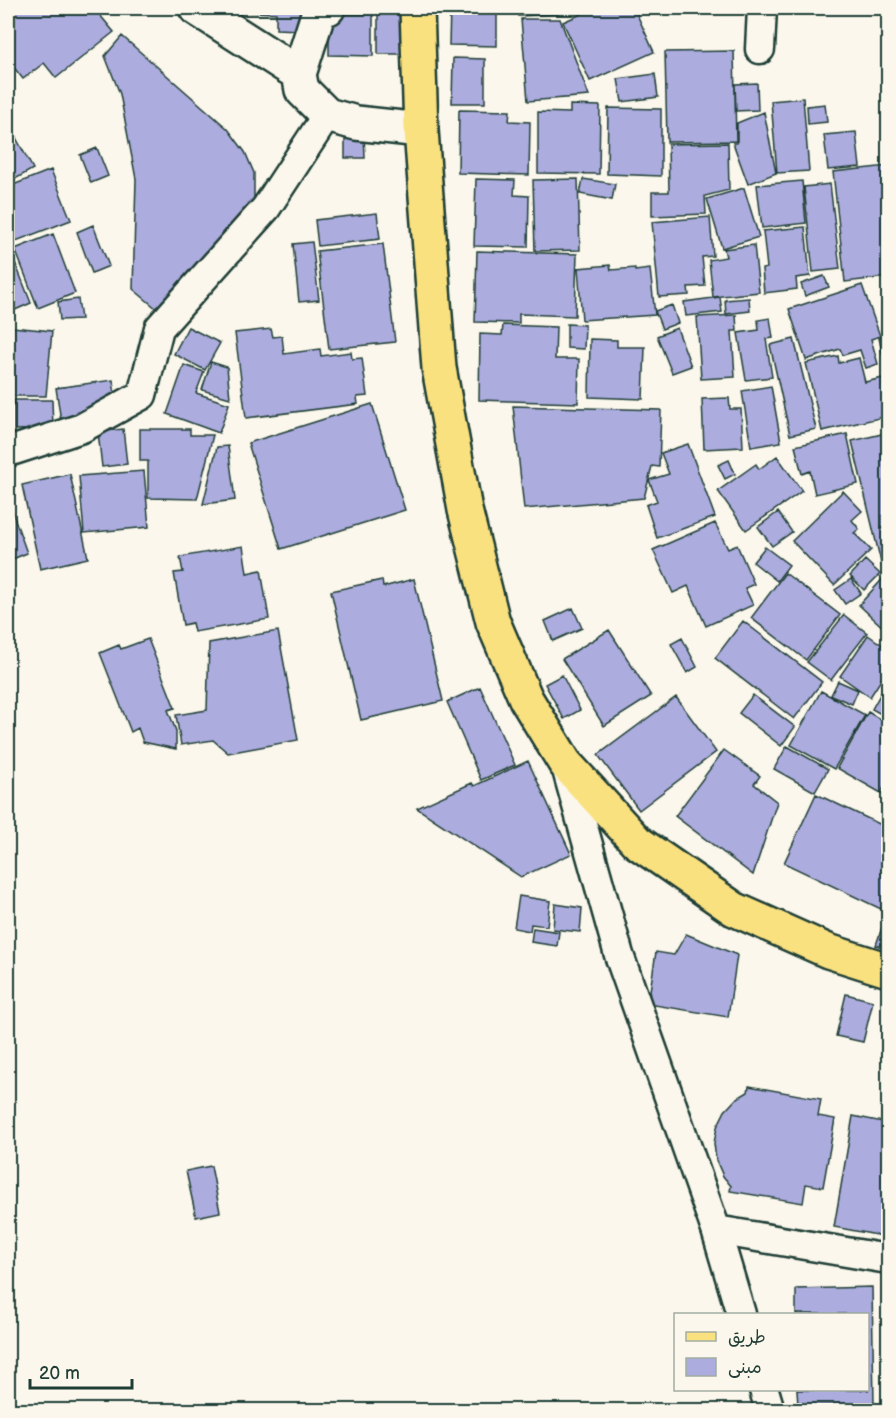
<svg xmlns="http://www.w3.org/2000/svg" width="896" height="1418" font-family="'Balsamiq Sans','Playpen Sans Arabic',sans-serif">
  <rect width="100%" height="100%" fill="#fbf7ec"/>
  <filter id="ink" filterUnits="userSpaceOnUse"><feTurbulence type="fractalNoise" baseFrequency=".0167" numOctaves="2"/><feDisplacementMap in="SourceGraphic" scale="12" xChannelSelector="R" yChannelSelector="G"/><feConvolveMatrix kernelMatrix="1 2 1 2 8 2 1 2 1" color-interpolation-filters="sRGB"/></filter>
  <g filter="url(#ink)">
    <path fill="#acacde" stroke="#1f3d34" stroke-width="1.5" d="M 8,8 L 94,8 L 114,32 L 56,78 L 44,63 L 23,79 L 8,60 Z
      M 210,8 L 302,8 L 301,30 L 276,29 L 276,13 L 209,10 Z
      M 450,8 L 497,8 L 497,46 L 449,45 Z
      M 518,8 L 557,8 L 558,14 L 518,16 Z
      M 595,8 L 634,8 L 654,52 L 590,81 L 563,22 Z
      M 378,10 L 402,11 L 402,54 L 378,54 Z
      M 329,14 L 373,14 L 373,56 L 329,55 Z
      M 521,19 L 560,19 L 589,96 L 528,101 Z
      M 122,36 L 228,129 L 245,152 L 254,173 L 254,200 L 243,221 L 163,314 L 133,289 L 136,179 L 120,94 L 105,56 Z
      M 734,51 L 736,141 L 667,142 L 665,52 Z
      M 453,58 L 485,59 L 485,103 L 452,103 Z
      M 655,74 L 658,97 L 622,102 L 618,79 Z
      M 757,83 L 758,110 L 736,111 L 735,84 Z
      M 803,98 L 809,171 L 777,173 L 771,101 Z
      M 825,104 L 827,122 L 808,124 L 807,106 Z
      M 570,105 L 600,106 L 599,174 L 538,173 L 538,112 L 570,113 Z
      M 608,108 L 661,109 L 661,176 L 607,174 Z
      M 459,110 L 510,111 L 509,121 L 530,122 L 529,175 L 458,173 Z
      M 764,112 L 776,173 L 748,184 L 733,143 L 737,143 L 737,123 Z
      M 8,123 L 33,169 L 8,183 Z
      M 345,132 L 364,133 L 365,158 L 345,158 Z
      M 856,132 L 860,167 L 828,170 L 824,135 Z
      M 728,143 L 729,190 L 705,196 L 706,214 L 652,216 L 652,192 L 669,192 L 668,144 Z
      M 97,148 L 108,176 L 91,183 L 80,155 Z
      M 888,166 L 888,277 L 845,282 L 833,172 Z
      M 51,170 L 71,220 L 8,244 L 8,187 Z
      M 476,179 L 515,180 L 514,195 L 529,196 L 528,247 L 474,246 Z
      M 578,179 L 580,250 L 535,251 L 533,180 Z
      M 583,179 L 615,184 L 612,200 L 580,194 Z
      M 802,181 L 806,223 L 762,228 L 757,185 Z
      M 830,184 L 840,269 L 813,272 L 804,187 Z
      M 744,188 L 759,237 L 722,248 L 707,199 Z
      M 377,213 L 380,239 L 318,246 L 315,220 Z
      M 710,217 L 713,256 L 702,257 L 705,286 L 688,287 L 689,295 L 659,297 L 652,222 Z
      M 93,225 L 109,266 L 92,273 L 77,232 Z
      M 805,227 L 810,276 L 796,278 L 797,289 L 764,293 L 762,269 L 767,268 L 763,231 Z
      M 53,234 L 75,293 L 38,308 L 15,249 Z
      M 312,242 L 319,300 L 299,302 L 293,244 Z
      M 383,244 L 395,342 L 329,349 L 317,251 Z
      M 754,245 L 759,292 L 713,297 L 709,260 L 726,257 L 724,249 Z
      M 9,247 L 31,303 L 8,313 L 8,248 Z
      M 477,251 L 577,254 L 575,316 L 519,314 L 519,323 L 475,322 Z
      M 610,265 L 611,270 L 635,268 L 635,271 L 650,269 L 655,315 L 582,320 L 578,268 Z
      M 824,276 L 829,287 L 805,296 L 801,284 Z
      M 862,285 L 880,336 L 871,339 L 878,364 L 866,368 L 860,350 L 843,355 L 840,349 L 806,360 L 789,309 Z
      M 720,297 L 722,312 L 686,316 L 684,302 Z
      M 749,298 L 750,311 L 726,314 L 725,300 Z
      M 78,299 L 81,319 L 60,320 L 58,302 Z
      M 672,305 L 678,323 L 662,329 L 655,311 Z
      M 736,315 L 737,331 L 732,331 L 735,377 L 701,379 L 697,317 Z
      M 770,318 L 773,338 L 766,339 L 772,377 L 746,380 L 738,333 L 759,330 L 758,320 Z
      M 567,324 L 585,325 L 584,349 L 567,348 Z
      M 503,325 L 556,327 L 555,359 L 579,359 L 578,403 L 479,400 L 480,334 L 502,335 Z
      M 12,327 L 52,331 L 46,396 L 14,396 L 8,399 L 8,353 L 11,350 Z
      M 188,327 L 220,343 L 205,370 L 174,354 Z
      M 677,328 L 691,366 L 672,373 L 657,336 Z
      M 271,329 L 273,337 L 282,336 L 284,354 L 320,349 L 321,356 L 351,352 L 352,359 L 362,358 L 367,396 L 357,397 L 358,404 L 246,418 L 235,333 Z
      M 888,336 L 888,380 L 879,338 Z
      M 590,339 L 617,340 L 617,347 L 645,347 L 643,399 L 589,397 Z
      M 794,339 L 816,429 L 790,435 L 770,345 Z
      M 838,356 L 839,363 L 859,358 L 865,382 L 883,378 L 888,403 L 888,416 L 822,431 L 806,363 Z
      M 211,362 L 227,367 L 230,398 L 202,390 Z
      M 184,365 L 204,372 L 196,393 L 229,404 L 219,433 L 167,414 Z
      M 113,380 L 116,404 L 61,421 L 56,388 Z
      M 771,386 L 781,442 L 751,447 L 742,391 Z
      M 729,398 L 730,409 L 741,409 L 743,447 L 704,449 L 702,399 Z
      M 14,400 L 52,400 L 53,429 L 14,430 Z
      M 372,404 L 405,510 L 281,549 L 248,443 Z
      M 513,406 L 661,410 L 659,467 L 652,466 L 644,498 L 524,509 Z
      M 123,429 L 127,464 L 102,467 L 98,432 Z
      M 140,429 L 190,429 L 190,435 L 213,435 L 197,499 L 148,498 L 148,461 L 140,461 Z
      M 886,433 L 888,444 L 888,569 L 883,571 L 852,441 Z
      M 847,434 L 858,484 L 815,494 L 810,471 L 802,474 L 795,446 Z
      M 688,444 L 715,517 L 657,538 L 646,505 L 657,501 L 649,480 L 669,474 L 661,453 Z
      M 228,446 L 235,500 L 203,504 L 217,447 Z
      M 777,456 L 802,491 L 746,530 L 718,491 L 756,464 L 759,469 Z
      M 729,460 L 735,474 L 725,479 L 718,465 Z
      M 144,471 L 149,527 L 84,533 L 79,476 Z
      M 70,474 L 88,558 L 40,569 L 22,485 Z
      M 843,491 L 862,511 L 852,520 L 859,529 L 854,533 L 871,550 L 834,585 L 792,541 Z
      M 8,500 L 27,553 L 8,561 Z
      M 778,512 L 792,532 L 772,546 L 758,527 Z
      M 715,523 L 728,549 L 737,545 L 754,584 L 745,588 L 753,605 L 706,626 L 688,586 L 673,593 L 653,550 Z
      M 243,546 L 247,573 L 261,570 L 269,619 L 194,632 L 192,623 L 183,625 L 174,573 L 183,572 L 180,557 Z
      M 765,547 L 789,565 L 777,581 L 753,562 Z
      M 865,560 L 880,574 L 864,590 L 850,576 Z
      M 785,573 L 840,615 L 806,660 L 751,618 Z
      M 888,573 L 888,632 L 859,605 Z
      M 414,579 L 443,701 L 361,720 L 331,591 L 382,580 L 383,587 Z
      M 851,579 L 861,593 L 845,604 L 835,590 Z
      M 573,608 L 582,628 L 553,641 L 545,621 Z
      M 844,615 L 867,633 L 831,680 L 807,662 Z
      M 743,621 L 822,682 L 794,719 L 715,658 Z
      M 609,630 L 651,696 L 604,726 L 562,659 Z
      M 278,631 L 298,740 L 228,753 L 213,740 L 181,745 L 176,715 L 207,710 L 209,643 Z
      M 868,635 L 888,649 L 888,669 L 870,697 L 840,676 Z
      M 682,638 L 697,667 L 687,673 L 671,644 Z
      M 148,639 L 175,708 L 168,710 L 176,731 L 176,749 L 143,742 L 138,728 L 131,732 L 100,653 L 119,645 L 121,649 Z
      M 562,675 L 580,710 L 564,719 L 545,684 Z
      M 888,680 L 888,718 L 872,709 Z
      M 838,681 L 858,690 L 852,704 L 831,695 Z
      M 480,687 L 515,765 L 481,780 L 447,702 Z
      M 821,691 L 865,715 L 834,769 L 791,745 Z
      M 753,695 L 795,727 L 781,746 L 739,713 Z
      M 676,697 L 716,752 L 639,810 L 598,755 Z
      M 868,712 L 888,724 L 888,780 L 881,793 L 837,768 Z
      M 787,746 L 828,769 L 815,792 L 774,769 Z
      M 724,750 L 760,776 L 754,784 L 777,802 L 753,875 L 675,816 Z
      M 528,761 L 571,854 L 521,877 L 417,808 L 472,783 L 474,786 Z
      M 816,794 L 888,828 L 888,894 L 881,909 L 784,863 Z
      M 519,896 L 550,901 L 547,926 L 531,924 L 530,931 L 514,928 Z
      M 555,904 L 582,908 L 580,932 L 553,929 Z
      M 888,910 L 888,949 L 876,945 Z
      M 533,928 L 559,932 L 557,946 L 531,942 Z
      M 686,934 L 737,955 L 728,1017 L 648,1004 L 656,952 L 674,955 Z
      M 846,994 L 873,1001 L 863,1042 L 836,1036 Z
      M 749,1086 L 821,1099 L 818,1116 L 835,1119 L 823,1187 L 806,1184 L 803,1203 L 730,1191 L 731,1186 L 723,1176 L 716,1160 L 714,1143 L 717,1127 L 725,1111 L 736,1099 L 748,1092 Z
      M 853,1116 L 888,1123 L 888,1237 L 834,1227 Z
      M 211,1166 L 220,1212 L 196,1217 L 186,1171 Z
      M 872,1287 L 874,1405 L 798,1406 L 797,1390 L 868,1390 L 868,1314 L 796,1314 L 796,1289 Z"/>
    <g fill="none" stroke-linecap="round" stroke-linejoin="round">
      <g stroke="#1f3d34" stroke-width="33">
        <path id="minor" d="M 760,49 L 762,8
          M 8,452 L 82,428 L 142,395 L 159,328 L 266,208 L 327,115
          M 565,763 L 619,955 L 716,1230 L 741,1314
          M 716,1230 L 888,1259
          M 764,1390 L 770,1410"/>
      </g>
      <g stroke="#1f3d34" stroke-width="38">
        <path id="tertiary" d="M 196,8 L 299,74
          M 328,8 L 320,8 L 299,74 L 302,90 L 327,115 L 356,123 L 421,130"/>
      </g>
      <g stroke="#1f3d34" stroke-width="38">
        <path id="primary" d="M 417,8 L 421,130 L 439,368 L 465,510 L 493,622 L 526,699 L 565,763 L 637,842 L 734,909 L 828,951 L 888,970"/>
      </g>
      <use href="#minor" stroke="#fbf7ec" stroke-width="28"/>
      <use href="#tertiary" stroke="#fbf7ec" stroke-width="33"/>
      <use href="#primary" stroke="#fae180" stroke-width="33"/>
    </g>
  </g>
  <rect width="896" height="1418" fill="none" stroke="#fbf7ec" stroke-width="30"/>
  <rect x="15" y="15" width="866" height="1388" fill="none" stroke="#1f3d34" stroke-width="2" filter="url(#ink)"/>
  <rect x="674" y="1313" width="195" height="78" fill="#fbf7ec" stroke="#a3ada2" stroke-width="1.5"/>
  <rect x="686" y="1332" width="30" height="9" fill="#fae180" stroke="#a3ada2" stroke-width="1.5"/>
  <text x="728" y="1343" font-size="18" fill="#1f3d34">طريق</text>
  <rect x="686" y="1358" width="30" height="18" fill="#acacde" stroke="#a3ada2" stroke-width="1.5"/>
  <text x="728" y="1373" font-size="18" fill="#1f3d34">مبنى</text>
  <path d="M30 1379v9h102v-9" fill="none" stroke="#1f3d34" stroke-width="3"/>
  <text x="39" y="1379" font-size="18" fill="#1f3d34" stroke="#fbf7ec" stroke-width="4.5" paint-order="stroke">20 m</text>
</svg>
